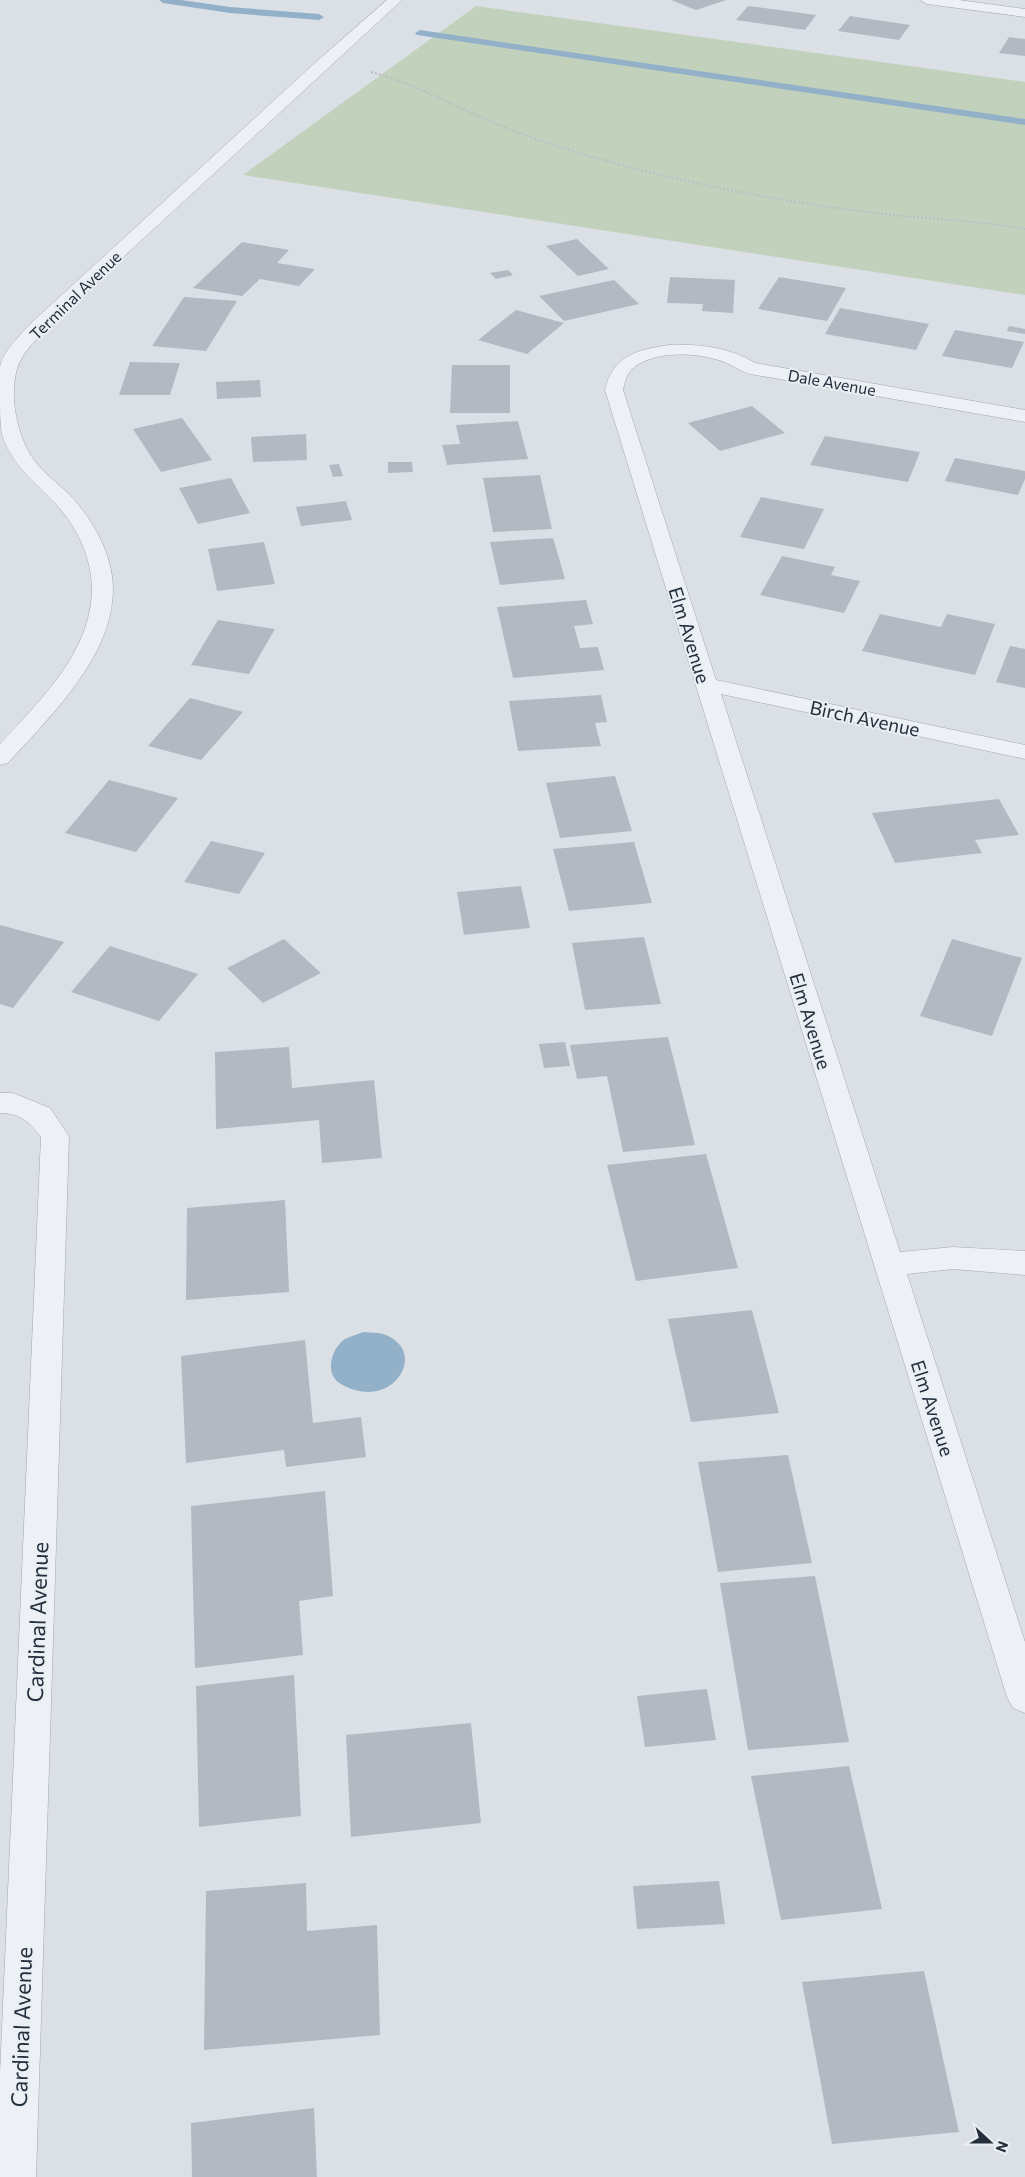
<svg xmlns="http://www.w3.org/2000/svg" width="1025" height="2177" font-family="Commissioner,sans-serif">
  <rect width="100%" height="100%" fill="#dbe0e6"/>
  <path fill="#c2d1bb" d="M 476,6 L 1025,82 L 1025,295 L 243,175 Z"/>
  <path fill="#93b0c9" d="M 364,1332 C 370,1333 377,1332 383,1334 C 431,1350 393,1414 341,1384 C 324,1375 331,1348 345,1339 C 351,1336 358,1334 364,1332 Z"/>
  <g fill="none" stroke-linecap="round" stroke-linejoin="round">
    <path fill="#93b0c9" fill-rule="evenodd" d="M 159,0 L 181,0 L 230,7 L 319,14 L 324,17 L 319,20 L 230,13 L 163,3 Z
      M 420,30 L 1025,119 L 1025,125 L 417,35 L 415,33 Z"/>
  </g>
  <path fill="#b2b9c3" d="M 671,0 L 726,0 L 696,10 Z
    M 748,6 L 816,15 L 805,30 L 736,20 Z
    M 850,16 L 910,25 L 899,40 L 838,31 Z
    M 1009,37 L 1025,39 L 1025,56 L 999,53 Z
    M 577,239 L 609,269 L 578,276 L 546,246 Z
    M 242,242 L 289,250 L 277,263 L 315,269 L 299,286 L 260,279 L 242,296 L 193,288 Z
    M 508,270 L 513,275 L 496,279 L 490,273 Z
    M 670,277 L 735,280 L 733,313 L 702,311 L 703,304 L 667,303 Z
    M 779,277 L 846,288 L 827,321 L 758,309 Z
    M 614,280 L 639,304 L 564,321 L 539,296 Z
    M 184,297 L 237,301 L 206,351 L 152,346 Z
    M 840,308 L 929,324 L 916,350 L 825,334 Z
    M 516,310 L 564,323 L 527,354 L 478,340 Z
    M 1009,326 L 1025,329 L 1025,334 L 1007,331 Z
    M 955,330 L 1024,342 L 1012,368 L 942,356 Z
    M 130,362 L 180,363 L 170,395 L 119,395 Z
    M 452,365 L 510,365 L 510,413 L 450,413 Z
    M 260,380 L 261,397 L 217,399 L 216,382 Z
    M 752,406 L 785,433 L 720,451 L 688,423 Z
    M 182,418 L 212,460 L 161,472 L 133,429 Z
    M 518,421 L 528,459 L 447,465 L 442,445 L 460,444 L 456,425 Z
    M 306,434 L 307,460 L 253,462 L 251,437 Z
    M 825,436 L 920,452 L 908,482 L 810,465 Z
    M 955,458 L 1025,471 L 1025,479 L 1018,495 L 945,481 Z
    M 388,462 L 412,462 L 413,472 L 388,473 Z
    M 339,464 L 343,476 L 333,477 L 329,465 Z
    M 540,475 L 552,529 L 493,532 L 483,478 Z
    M 231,478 L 250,513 L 198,524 L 179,488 Z
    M 761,497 L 824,509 L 804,549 L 740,537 Z
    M 346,501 L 352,520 L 301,526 L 296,507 Z
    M 553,538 L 565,579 L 500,585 L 490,542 Z
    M 264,542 L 275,584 L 217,591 L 208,549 Z
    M 782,556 L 835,567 L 831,575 L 860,581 L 844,613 L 760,595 Z
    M 586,600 L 593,624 L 574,626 L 580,648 L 598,647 L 604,670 L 513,678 L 497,607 Z
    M 880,614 L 941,627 L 947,614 L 995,624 L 975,675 L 862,651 Z
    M 218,620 L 275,629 L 249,674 L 191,665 Z
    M 1010,646 L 1025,649 L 1025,688 L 996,682 Z
    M 601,695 L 607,722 L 595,723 L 601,746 L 518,751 L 509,701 Z
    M 190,698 L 243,712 L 201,760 L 148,746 Z
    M 615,776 L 632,831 L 560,838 L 546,783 Z
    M 109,780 L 178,798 L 136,852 L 65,833 Z
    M 999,799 L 1019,835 L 975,840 L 982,853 L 895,863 L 872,813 Z
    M 211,841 L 265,853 L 239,894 L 184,882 Z
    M 634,842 L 652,903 L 569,911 L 553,849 Z
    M 521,886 L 530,928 L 464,935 L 457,892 Z
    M 0,925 L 64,942 L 13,1008 L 0,1004 Z
    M 644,937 L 661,1004 L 585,1010 L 572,943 Z
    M 284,939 L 321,973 L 263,1003 L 227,968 Z
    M 952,939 L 1022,958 L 992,1036 L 920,1016 Z
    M 110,946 L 198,974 L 159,1021 L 71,992 Z
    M 668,1037 L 695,1145 L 623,1152 L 607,1076 L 577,1079 L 570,1045 Z
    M 565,1042 L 570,1066 L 544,1068 L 539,1044 Z
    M 289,1047 L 292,1088 L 374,1080 L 382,1158 L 322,1163 L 319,1120 L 216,1129 L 215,1052 Z
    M 706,1154 L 738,1268 L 636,1281 L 607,1165 Z
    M 285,1200 L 289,1292 L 186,1300 L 187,1208 Z
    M 752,1310 L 779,1413 L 691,1422 L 668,1319 Z
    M 305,1340 L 313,1423 L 361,1417 L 366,1457 L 286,1467 L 284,1450 L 186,1463 L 181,1356 Z
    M 788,1455 L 812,1563 L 718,1572 L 698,1462 Z
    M 325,1491 L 333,1596 L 299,1601 L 303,1655 L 195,1668 L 191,1506 Z
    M 815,1576 L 849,1742 L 748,1750 L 720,1583 Z
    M 294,1675 L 301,1816 L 199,1827 L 196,1686 Z
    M 707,1689 L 716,1740 L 645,1747 L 637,1696 Z
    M 471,1723 L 481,1823 L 351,1837 L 346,1735 Z
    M 849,1766 L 882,1909 L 781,1920 L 751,1776 Z
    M 719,1881 L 725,1924 L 637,1929 L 633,1886 Z
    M 306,1883 L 307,1931 L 377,1925 L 380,2035 L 204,2050 L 206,1891 Z
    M 924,1971 L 959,2132 L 832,2144 L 802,1982 Z
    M 314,2108 L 317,2177 L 192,2177 L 191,2123 Z"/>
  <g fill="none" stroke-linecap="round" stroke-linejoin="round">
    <g stroke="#a0a7b0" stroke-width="1">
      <path id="street" d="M 387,0 L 402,0 L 54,321 C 41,335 23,350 17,369 C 9,397 17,437 34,460 C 44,473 57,483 69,494 C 96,523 118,563 112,603 C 105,664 47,720 8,763 L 0,765 L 0,744 C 36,705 84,659 91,603 C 96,566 80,530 55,503 C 34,481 12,465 2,435 C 0,423 0,410 0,397 C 0,388 0,377 0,367 C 2,351 29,325 41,314 L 316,62 Z
        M 920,0 L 959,0 L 1025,9 L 1025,17 L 927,4 Z
        M 669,345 C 700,344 729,347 755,363 L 1025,410 L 1025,422 L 750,374 C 739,371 730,363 718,360 C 694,352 652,351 632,369 C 626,375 625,382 623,390 L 716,680 L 1025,745 L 1025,759 L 721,694 L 900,1252 L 953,1247 L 1025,1251 L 1025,1275 L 953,1269 L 907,1274 L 1025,1642 L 1025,1713 L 1013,1708 L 1007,1697 L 605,390 C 613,355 637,350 669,345 Z
        M 0,1093 L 13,1093 L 50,1108 L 69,1136 L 36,2177 L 0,2177 L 0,2074 L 41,1137 C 30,1122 20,1113 0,1113 Z"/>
    </g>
    <path stroke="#b9bec5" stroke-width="2" stroke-dasharray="2 2" stroke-linecap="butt" d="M 371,72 C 413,83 450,104 490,121 C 529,138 570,151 611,162 C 697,186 786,202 875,213 C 925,219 975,220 1025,229"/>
    <use href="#street" fill="#edf0f5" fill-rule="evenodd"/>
  </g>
  <g text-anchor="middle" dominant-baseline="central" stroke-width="4" stroke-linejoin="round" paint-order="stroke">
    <g font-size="16" fill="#242e3d" stroke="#eaeff4">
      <text transform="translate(75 295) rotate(-44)">Terminal Avenue</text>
      <text transform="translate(832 382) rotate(10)">Dale Avenue</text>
    </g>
    <g font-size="19" fill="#242e3d" stroke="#eaeff4">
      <text transform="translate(690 635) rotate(73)">Elm Avenue</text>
      <text transform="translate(865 718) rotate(12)">Birch Avenue</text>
      <text transform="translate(811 1021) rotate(73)">Elm Avenue</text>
      <text transform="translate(933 1408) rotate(72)">Elm Avenue</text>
    </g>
    <g font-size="22" fill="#242e3d" stroke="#eaeff4">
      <text transform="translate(37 1622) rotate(-88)">Cardinal Avenue</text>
      <text transform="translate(21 2027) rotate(-88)">Cardinal Avenue</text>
    </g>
  </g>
  <g transform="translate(990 2142) rotate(111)" stroke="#eaeff4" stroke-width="4" paint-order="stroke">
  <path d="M0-4L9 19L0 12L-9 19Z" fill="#242e3d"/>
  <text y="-8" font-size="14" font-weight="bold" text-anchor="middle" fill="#242e3d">N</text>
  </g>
</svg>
